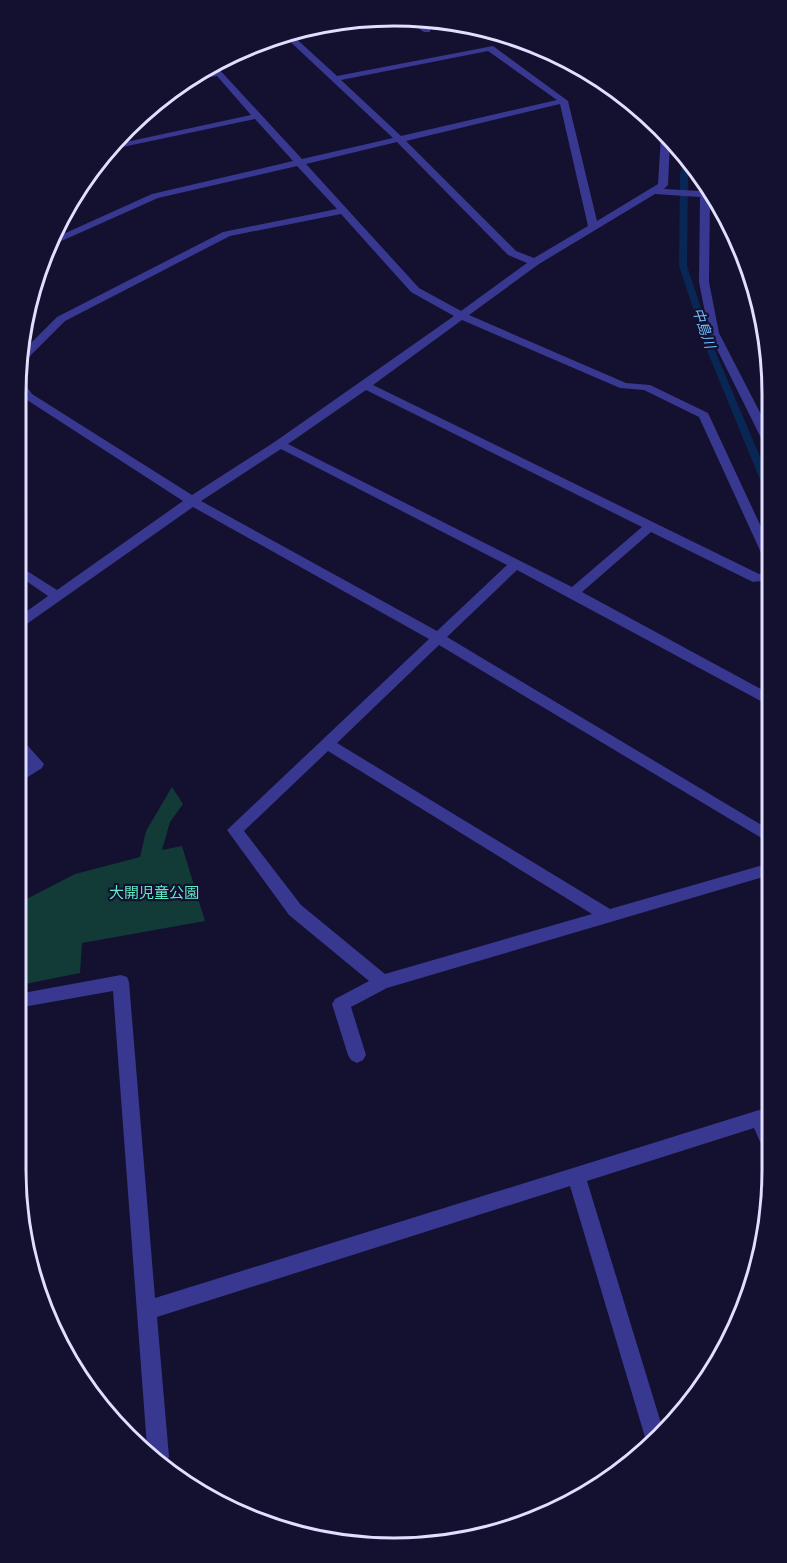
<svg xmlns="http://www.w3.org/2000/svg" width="787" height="1563" font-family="Montserrat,'Noto Sans JP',sans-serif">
  <rect width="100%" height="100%" fill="#14102f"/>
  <path fill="#123a37" d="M 172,787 L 183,804 L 170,822 L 162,850 L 182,846 L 205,921 L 82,943 L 80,973 L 15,986 L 15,905 L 75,874 L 140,857 L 146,831 Z"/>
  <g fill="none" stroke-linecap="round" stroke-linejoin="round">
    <path fill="#092754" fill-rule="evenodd" d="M 686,155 L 691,160 L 688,174 L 687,266 L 716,353 L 769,478 L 769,492 L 764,489 L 708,353 L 679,266 L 680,174 Z"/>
    <path fill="#383891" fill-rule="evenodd" d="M 413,16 L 430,28 L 430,32 L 424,32 L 404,18 Z
      M 290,33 L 337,76 L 493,46 L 568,101 L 597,221 L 658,184 L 661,136 L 664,134 L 670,140 L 668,185 L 664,189 L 700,191 L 700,183 L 704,180 L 714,197 L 710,198 L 709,282 L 719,333 L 769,430 L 769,446 L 763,442 L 709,333 L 699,282 L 700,197 L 655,194 L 539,264 L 469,315 L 626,383 L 650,385 L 708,413 L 769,544 L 769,561 L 763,557 L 699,417 L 644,390 L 620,388 L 462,320 L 373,385 L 759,574 L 769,572 L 769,580 L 753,582 L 651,532 L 582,592 L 770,694 L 770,706 L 517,570 L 447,637 L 770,830 L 770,843 L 439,645 L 337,743 L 610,909 L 770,863 L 770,875 L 387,988 L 351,1007 L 366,1055 L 363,1060 L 357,1063 L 351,1060 L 348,1055 L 332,1004 L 335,999 L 369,981 L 289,915 L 227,830 L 429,639 L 193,507 L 21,628 L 16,630 L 16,619 L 48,596 L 16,574 L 16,564 L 57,590 L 183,501 L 24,398 L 16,387 L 16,376 L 20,377 L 32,394 L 192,495 L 276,441 L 454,316 L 411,292 L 341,214 L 230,236 L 65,321 L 21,365 L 17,366 L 20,354 L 57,317 L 223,232 L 337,209 L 297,166 L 158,198 L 48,247 L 50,240 L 152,194 L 293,161 L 255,119 L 113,149 L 117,144 L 251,115 L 217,76 L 196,79 L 213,72 L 211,70 L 217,67 L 302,159 L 393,138 L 282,34 ZM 488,51 L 557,100 L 401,136 L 341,80 ZM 560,104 L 588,226 L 534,258 L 516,251 L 406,141 ZM 397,142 L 508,255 L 527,263 L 461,311 L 419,288 L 306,164 ZM 366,390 L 642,527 L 572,587 L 288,444 ZM 281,449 L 507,565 L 437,631 L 201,501 ZM 328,751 L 592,914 L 385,974 L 301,905 L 244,831 Z
      M 15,736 L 20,737 L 44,764 L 42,768 L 15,785 L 15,771 L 27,763 L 15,751 Z
      M 121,975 L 127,977 L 129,982 L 155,1298 L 759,1110 L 765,1112 L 771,1125 L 771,1155 L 765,1153 L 754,1128 L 587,1181 L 664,1433 L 648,1447 L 570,1186 L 157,1317 L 169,1457 L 166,1464 L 147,1447 L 113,991 L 23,1007 L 17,1005 L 15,1001 L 17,995 L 23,993 Z"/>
  </g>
  <g text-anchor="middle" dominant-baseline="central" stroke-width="4.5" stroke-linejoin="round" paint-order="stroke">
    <g font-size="14" font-style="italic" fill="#6cc0ff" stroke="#14102f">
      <text transform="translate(704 328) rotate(71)">中島川</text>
    </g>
    <g font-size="15" fill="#5feac3" stroke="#14102f">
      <text x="154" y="892">大開児童公園</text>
    </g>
  </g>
  <path d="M0 0H787V1563H0ZM394 26H394A368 368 0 0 1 762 394V1170A368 368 0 0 1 394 1538H394A368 368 0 0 1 26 1170V394A368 368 0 0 1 394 26Z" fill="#14102f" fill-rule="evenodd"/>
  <path fill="none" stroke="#e1deff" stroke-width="3" d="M394 26H394A368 368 0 0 1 762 394V1170A368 368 0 0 1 394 1538H394A368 368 0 0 1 26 1170V394A368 368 0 0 1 394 26Z"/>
</svg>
